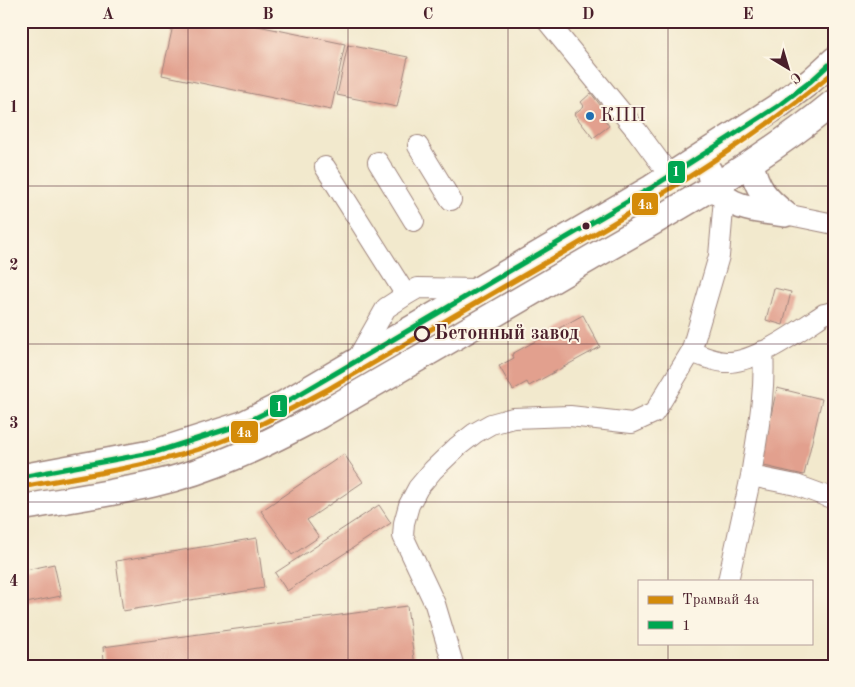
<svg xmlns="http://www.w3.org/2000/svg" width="855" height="687" font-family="'Old Standard TT',serif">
  <rect width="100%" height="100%" fill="#fcf5e5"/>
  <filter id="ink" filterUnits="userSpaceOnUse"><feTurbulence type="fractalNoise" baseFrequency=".02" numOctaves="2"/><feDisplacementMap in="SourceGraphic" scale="10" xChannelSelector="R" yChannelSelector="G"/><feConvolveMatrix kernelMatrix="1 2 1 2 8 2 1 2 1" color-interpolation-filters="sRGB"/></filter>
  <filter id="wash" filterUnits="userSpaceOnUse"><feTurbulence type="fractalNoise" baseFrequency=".0096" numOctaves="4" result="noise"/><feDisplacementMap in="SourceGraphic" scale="20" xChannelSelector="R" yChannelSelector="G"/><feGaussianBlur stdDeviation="1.12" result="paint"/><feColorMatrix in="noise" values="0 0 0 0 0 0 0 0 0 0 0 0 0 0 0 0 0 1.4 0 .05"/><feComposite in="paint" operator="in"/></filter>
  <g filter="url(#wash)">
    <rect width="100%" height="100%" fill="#f2e9cd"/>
    <g id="blocks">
      <path fill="#e2a08e" d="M 174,21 L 234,21 L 345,44 L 331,110 L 162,75 Z
        M 348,45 L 408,57 L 397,107 L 337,95 Z
        M 591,93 L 607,114 L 603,117 L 609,126 L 593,138 L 574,114 L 584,106 L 581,102 Z
        M 774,288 L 791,292 L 783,325 L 766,320 Z
        M 583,315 L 600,347 L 529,386 L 527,382 L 513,390 L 499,366 L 514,358 L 512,354 Z
        M 777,388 L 822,399 L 804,475 L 760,465 Z
        M 344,454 L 363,482 L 307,520 L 319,537 L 292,555 L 261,511 Z
        M 379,505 L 391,523 L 287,591 L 275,573 Z
        M 257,538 L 264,588 L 123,611 L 116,561 Z
        M 54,564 L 61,596 L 21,604 L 21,571 Z
        M 407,606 L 415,666 L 81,666 L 104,662 L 103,647 Z"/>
    </g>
  </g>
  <g filter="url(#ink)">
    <use href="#blocks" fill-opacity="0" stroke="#9e847c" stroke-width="1"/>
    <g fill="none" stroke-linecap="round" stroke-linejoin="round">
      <g stroke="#9e847c" stroke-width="22">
        <path id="minor" d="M 547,21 L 637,131 L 670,176
          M 418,146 L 451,200
          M 378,162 L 414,221
          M 325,167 L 406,295
          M 785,214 L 834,224
          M 763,351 C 766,393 757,435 751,476 L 796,485 L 834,499
          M 691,352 C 702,356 713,361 725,362 C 754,364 800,330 824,314 L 834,312
          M 356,361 L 386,308 L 406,295 L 418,288 L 477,289
          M 728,581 L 751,476
          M 453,664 L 435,604 L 403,536 L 404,523 L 409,505 L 418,488 L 433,470 L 457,447 L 475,433 L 491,424 L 513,418 L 570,416 L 632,423 L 654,413 L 691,352 L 719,256 L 724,198"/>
      </g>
      <g stroke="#9e847c" stroke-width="28">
        <path id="major" d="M 751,164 C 757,189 765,198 785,214
          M 709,171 C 717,209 753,209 785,214
          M 21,477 L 156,452 L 243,424 L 283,404 L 651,188 L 778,106 L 811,81 L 834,60
          M 21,508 C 65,500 110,494 153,484 C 212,471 266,444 319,416 C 411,363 504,309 596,255 C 678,208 761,162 834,102"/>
      </g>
      <use href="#minor" stroke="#fff" stroke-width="20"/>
      <use href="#major" stroke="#fff" stroke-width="25"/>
      <g stroke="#fcf5e5" stroke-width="9">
        <path id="bus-1" d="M 21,477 L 156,452 L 243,424 L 283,404 L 651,188 L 778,106 L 811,81 L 834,60"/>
      </g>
      <use href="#bus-1" stroke="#00a651" stroke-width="5"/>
      <g stroke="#fcf5e5" stroke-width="9">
        <path id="tram-1" d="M 21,487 C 88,475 155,466 220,442 C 259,427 295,407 332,387 C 380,359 428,331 476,303 C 599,231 724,164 834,72"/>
      </g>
      <use href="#tram-1" stroke="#d48b09" stroke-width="5"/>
    </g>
  </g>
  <path fill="none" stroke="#4a1f2b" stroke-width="1" stroke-opacity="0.55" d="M 188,21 L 188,666M 348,21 L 348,666M 508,21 L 508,666M 668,21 L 668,581M 21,186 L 834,186M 21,344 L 834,344M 21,502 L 834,502M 668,643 L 668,666"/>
  <circle fill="#1f6fb2" stroke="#fcf5e5" stroke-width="2" cx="590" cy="116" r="5"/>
  <circle fill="#4a1f2b" stroke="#fcf5e5" stroke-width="2" cx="586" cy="226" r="4.5"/>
  <circle fill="#fcf5e5" stroke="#4a1f2b" stroke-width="2.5" cx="422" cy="334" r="7"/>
  <g text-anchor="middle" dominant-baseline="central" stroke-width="4" stroke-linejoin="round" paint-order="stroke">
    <g font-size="20" fill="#4a1f2b" stroke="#fcf5e5" text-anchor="start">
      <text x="600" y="116">КПП</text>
    </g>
    <g font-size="20" font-weight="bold" fill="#4a1f2b" stroke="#fcf5e5" text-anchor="start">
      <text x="434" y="334">Бетонный завод</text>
    </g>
  </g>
  <g stroke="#fcf5e5" stroke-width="2">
    <rect x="667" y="160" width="19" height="24" rx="5" fill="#00a651"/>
    <rect x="631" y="192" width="28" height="24" rx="5" fill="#d48b09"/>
    <rect x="269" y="394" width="19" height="24" rx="5" fill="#00a651"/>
    <rect x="230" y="420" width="29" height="24" rx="5" fill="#d48b09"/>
  </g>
  <g font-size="14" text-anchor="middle" font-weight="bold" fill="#fff">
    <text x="676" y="176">1</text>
    <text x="645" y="209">4а</text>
    <text x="279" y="411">1</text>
    <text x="244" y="437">4а</text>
  </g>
  <rect width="855" height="687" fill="none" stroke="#fcf5e5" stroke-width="55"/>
  <rect x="638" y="580" width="175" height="65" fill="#fcf5e5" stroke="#b59f9b"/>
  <rect x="648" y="596" width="25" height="8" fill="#d48b09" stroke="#b59f9b"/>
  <text x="682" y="604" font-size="15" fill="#4a1f2b">Трамвай 4а</text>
  <rect x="648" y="621" width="25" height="8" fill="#00a651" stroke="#b59f9b"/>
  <text x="682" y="630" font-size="15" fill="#4a1f2b">1</text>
  <g transform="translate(788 68) rotate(142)" stroke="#fcf5e5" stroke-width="4" paint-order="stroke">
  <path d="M0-4L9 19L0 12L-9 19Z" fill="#4a1f2b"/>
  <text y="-8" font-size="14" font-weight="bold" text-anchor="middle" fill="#4a1f2b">С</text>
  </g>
  <rect x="28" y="28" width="800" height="632" fill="none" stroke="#4a1f2b" stroke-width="2"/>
  <g font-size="16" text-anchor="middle" font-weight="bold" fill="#4a1f2b">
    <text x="108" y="19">A</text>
    <text x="268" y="19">B</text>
    <text x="428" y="19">C</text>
    <text x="588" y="19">D</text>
    <text x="748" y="19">E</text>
    <text x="14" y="112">1</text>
    <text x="14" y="270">2</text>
    <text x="14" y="428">3</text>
    <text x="14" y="586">4</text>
  </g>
</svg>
